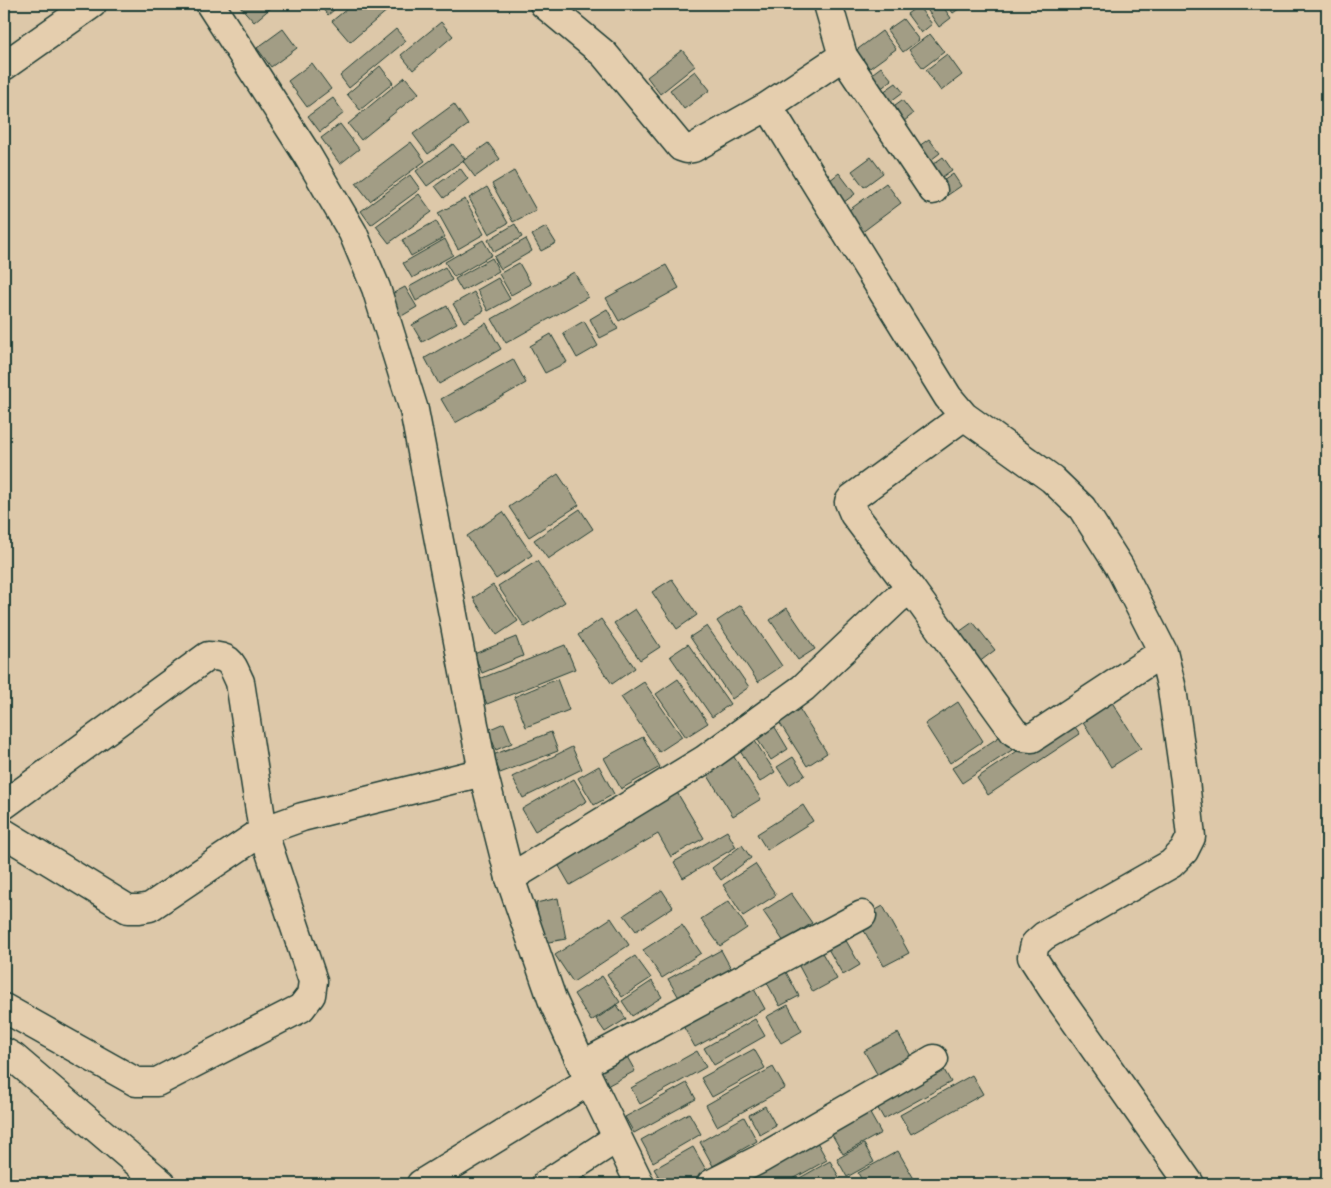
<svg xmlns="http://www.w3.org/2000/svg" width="1331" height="1188" font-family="Sriracha,sans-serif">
  <rect width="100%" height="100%" fill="#ddc8a9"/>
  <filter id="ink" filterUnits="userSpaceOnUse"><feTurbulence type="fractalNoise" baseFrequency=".02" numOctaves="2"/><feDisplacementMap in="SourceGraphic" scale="10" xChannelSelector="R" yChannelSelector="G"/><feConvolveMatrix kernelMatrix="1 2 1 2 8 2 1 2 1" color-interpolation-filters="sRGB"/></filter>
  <g filter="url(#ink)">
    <path fill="#a29d85" stroke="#1f3d34" d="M 238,4 L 270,4 L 272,7 L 254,22 Z
      M 318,4 L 341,4 L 328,15 Z
      M 353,4 L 395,4 L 350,42 L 332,21 Z
      M 925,4 L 941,4 L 951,18 L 939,27 L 924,5 Z
      M 946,4 L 966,4 L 953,13 Z
      M 918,6 L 932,24 L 921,33 L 907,14 Z
      M 903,19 L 919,40 L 903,52 L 887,30 Z
      M 441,22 L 453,36 L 413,70 L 401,55 Z
      M 283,29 L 297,48 L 271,67 L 257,48 Z
      M 396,29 L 406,41 L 349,88 L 340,76 Z
      M 882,31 L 896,49 L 867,70 L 854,52 Z
      M 930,34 L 944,52 L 923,68 L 909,50 Z
      M 682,50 L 695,66 L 660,94 L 647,77 Z
      M 947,54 L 962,75 L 941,91 L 926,70 Z
      M 312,63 L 331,89 L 307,107 L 288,81 Z
      M 380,66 L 393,83 L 360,110 L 347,94 Z
      M 881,67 L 892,80 L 875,93 L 865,79 Z
      M 695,71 L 710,90 L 684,109 L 670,90 Z
      M 405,77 L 419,93 L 361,140 L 348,124 Z
      M 896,83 L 903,92 L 887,104 L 880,94 Z
      M 333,98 L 344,113 L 320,132 L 308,116 Z
      M 902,100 L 913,114 L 899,125 L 888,110 Z
      M 454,104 L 468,125 L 428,154 L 413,134 Z
      M 340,124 L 359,149 L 340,164 L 321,138 Z
      M 929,139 L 940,153 L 923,166 L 912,151 Z
      M 411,142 L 425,161 L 370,201 L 356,183 Z
      M 488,143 L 500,159 L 475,177 L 463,161 Z
      M 453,144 L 465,159 L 427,186 L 416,171 Z
      M 871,157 L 883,173 L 864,187 L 852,171 Z
      M 943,157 L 952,170 L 935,182 L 926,169 Z
      M 460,168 L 468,179 L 444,198 L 435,186 Z
      M 514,171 L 536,210 L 513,222 L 492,184 Z
      M 839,173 L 855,194 L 840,205 L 825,184 Z
      M 953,174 L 961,186 L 942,199 L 933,188 Z
      M 410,175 L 420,189 L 371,225 L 361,211 Z
      M 886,183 L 901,203 L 857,236 L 841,216 Z
      M 487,187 L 508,223 L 489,234 L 469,198 Z
      M 419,194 L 432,212 L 389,243 L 376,226 Z
      M 465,199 L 484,234 L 458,249 L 438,213 Z
      M 436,221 L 445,237 L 411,256 L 402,240 Z
      M 515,224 L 522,237 L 494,252 L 488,240 Z
      M 546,227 L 556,243 L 541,251 L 532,235 Z
      M 445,239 L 453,255 L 412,278 L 403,263 Z
      M 526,239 L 532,251 L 501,269 L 494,257 Z
      M 483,240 L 492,255 L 454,277 L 445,262 Z
      M 492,258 L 499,271 L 462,291 L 455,279 Z
      M 519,263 L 531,284 L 511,295 L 499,274 Z
      M 666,265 L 679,288 L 619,321 L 606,298 Z
      M 445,267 L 452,280 L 416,301 L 409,287 Z
      M 574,272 L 588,297 L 506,343 L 492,319 Z
      M 498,278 L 510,299 L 488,311 L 477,290 Z
      M 405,287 L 417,307 L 400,317 L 388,296 Z
      M 474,292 L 484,311 L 464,322 L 453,304 Z
      M 447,306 L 457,323 L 422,342 L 412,325 Z
      M 607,309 L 618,329 L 600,338 L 590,319 Z
      M 584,321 L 598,346 L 577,358 L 563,333 Z
      M 486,323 L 501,349 L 439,384 L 425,358 Z
      M 551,334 L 567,362 L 545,373 L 530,346 Z
      M 513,359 L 526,383 L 455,423 L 441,399 Z
      M 558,474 L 579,505 L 529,537 L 509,507 Z
      M 580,509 L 593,529 L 548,559 L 534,540 Z
      M 503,512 L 532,555 L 496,579 L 467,536 Z
      M 537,561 L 565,602 L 525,627 L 498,586 Z
      M 672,579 L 697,615 L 677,629 L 652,592 Z
      M 493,585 L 518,621 L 497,635 L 473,598 Z
      M 741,605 L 782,666 L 758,682 L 717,621 Z
      M 787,608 L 815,649 L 798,660 L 770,620 Z
      M 635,609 L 660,647 L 640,660 L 614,623 Z
      M 601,619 L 635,668 L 612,684 L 578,635 Z
      M 973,622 L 995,650 L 974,666 L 952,637 Z
      M 707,626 L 749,687 L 732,699 L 690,637 Z
      M 516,637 L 523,656 L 482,673 L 474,654 Z
      M 688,644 L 730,704 L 712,717 L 670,656 Z
      M 565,645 L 575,669 L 487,704 L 477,680 Z
      M 557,679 L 569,710 L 526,727 L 514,697 Z
      M 678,679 L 708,723 L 686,737 L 656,694 Z
      M 644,682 L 682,737 L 659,752 L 621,697 Z
      M 1106,693 L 1141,748 L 1111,767 L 1077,712 Z
      M 795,702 L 827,753 L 807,766 L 774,714 Z
      M 958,702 L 983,741 L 950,763 L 925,724 Z
      M 1068,717 L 1080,734 L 988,795 L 977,778 Z
      M 770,719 L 788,749 L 771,760 L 752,731 Z
      M 504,723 L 512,743 L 496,750 L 488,730 Z
      M 551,732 L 558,751 L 500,773 L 493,755 Z
      M 1002,735 L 1012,750 L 962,783 L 952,768 Z
      M 643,737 L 660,767 L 621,789 L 604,758 Z
      M 753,738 L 775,772 L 760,782 L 738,748 Z
      M 572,747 L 582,769 L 523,798 L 512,777 Z
      M 732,754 L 761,799 L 733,816 L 705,771 Z
      M 793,757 L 805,775 L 789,785 L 777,767 Z
      M 599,766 L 614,794 L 594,805 L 578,778 Z
      M 574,779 L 587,801 L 535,831 L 522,809 Z
      M 675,789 L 704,838 L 671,857 L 658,834 L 570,885 L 555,859 Z
      M 803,805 L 813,821 L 767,850 L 757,834 Z
      M 727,831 L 736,847 L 683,878 L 674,862 Z
      M 742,845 L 751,858 L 721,880 L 712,868 Z
      M 755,864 L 776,895 L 743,916 L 723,885 Z
      M 662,890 L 673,907 L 636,931 L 624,915 Z
      M 791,893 L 812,923 L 784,942 L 763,911 Z
      M 558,898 L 566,939 L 543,943 L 536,903 Z
      M 729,901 L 747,928 L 720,946 L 701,919 Z
      M 883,906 L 909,953 L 884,966 L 858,920 Z
      M 611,918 L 629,945 L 573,982 L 555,955 Z
      M 682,925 L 701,953 L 662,978 L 643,950 Z
      M 840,930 L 860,965 L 843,975 L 823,940 Z
      M 817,944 L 837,979 L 813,992 L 794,957 Z
      M 721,950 L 733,972 L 681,1001 L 668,979 Z
      M 635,956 L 651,978 L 622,997 L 607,974 Z
      M 781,963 L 799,996 L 780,1006 L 762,974 Z
      M 602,976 L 620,1002 L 591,1021 L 574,994 Z
      M 749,980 L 765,1009 L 695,1047 L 679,1019 Z
      M 652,981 L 662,997 L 632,1016 L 622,1001 Z
      M 617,1005 L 626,1019 L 605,1032 L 596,1019 Z
      M 788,1005 L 802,1031 L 781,1043 L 766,1017 Z
      M 755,1019 L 765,1036 L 714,1065 L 704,1048 Z
      M 898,1033 L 913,1060 L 880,1079 L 864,1051 Z
      M 754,1049 L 765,1068 L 712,1097 L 701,1078 Z
      M 697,1051 L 706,1067 L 640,1104 L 631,1088 Z
      M 625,1053 L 635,1071 L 605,1087 L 595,1069 Z
      M 939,1061 L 951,1082 L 884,1119 L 872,1098 Z
      M 773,1067 L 785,1088 L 717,1126 L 706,1105 Z
      M 972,1075 L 983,1094 L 911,1134 L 900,1115 Z
      M 687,1083 L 696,1099 L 634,1133 L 625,1117 Z
      M 864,1103 L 881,1133 L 843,1154 L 826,1124 Z
      M 765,1106 L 776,1126 L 760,1135 L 749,1115 Z
      M 689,1113 L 701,1134 L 653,1162 L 641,1140 Z
      M 744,1117 L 757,1141 L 713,1166 L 700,1142 Z
      M 812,1133 L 827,1160 L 784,1184 L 730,1184 Z
      M 864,1144 L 874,1162 L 847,1177 L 837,1159 Z
      M 693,1147 L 709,1175 L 691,1184 L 663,1184 L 654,1169 Z
      M 898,1151 L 917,1184 L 864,1184 L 858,1173 Z
      M 830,1161 L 843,1184 L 789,1184 Z
      M 586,1177 L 591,1184 L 575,1184 Z"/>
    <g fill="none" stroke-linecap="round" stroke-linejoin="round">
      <g stroke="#1f3d34" stroke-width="31">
        <path id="minor" d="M 544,4 L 604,54 L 681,147 L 687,149 L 693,148 L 768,106
          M 828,4 L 843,56 L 768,106 L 948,397 L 964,416 L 1052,479 L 1082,508 L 1119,566 L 1163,652 L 1172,689 L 1185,781 L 1191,837 L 1184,851 L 1171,864 L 1044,936 L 1035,944 L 1032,957 L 1052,988 L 1190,1184
          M 843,56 L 933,190
          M 4,66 L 92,4
          M 911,589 L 854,514 L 849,502 L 852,498 L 964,416
          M 4,805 L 208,656 C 231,656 231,663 240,682 L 263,831 L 313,981 L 311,995 L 301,1008 L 157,1082 L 136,1082 L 4,1008
          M 4,833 L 128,909 L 139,909 L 150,907 L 263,831 L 302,817 L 483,772
          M 510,878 L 704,760 L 803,688 L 896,600 L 911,589 L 1014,732 L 1022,737 L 1032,738 L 1163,652
          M 4,1052 L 13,1057 L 162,1184
          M 582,1065 L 862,915
          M 421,1184 L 589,1081
          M 546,1184 L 617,1138
          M 711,1184 L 760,1159 L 934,1059"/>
      </g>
      <g stroke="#1f3d34" stroke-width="31">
        <path id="tertiary" d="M 210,4 L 306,153 L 353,233 L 376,288 L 414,410 L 483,772 L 510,878 L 552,999 L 582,1065 L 640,1184"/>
      </g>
      <use href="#minor" stroke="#e5ceae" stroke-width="28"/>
      <use href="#tertiary" stroke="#e5ceae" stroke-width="28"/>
    </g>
  </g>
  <rect width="1331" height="1188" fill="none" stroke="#e5ceae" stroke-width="20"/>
  <rect x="10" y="10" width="1311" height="1168" fill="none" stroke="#1f3d34" stroke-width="2" filter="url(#ink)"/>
</svg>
